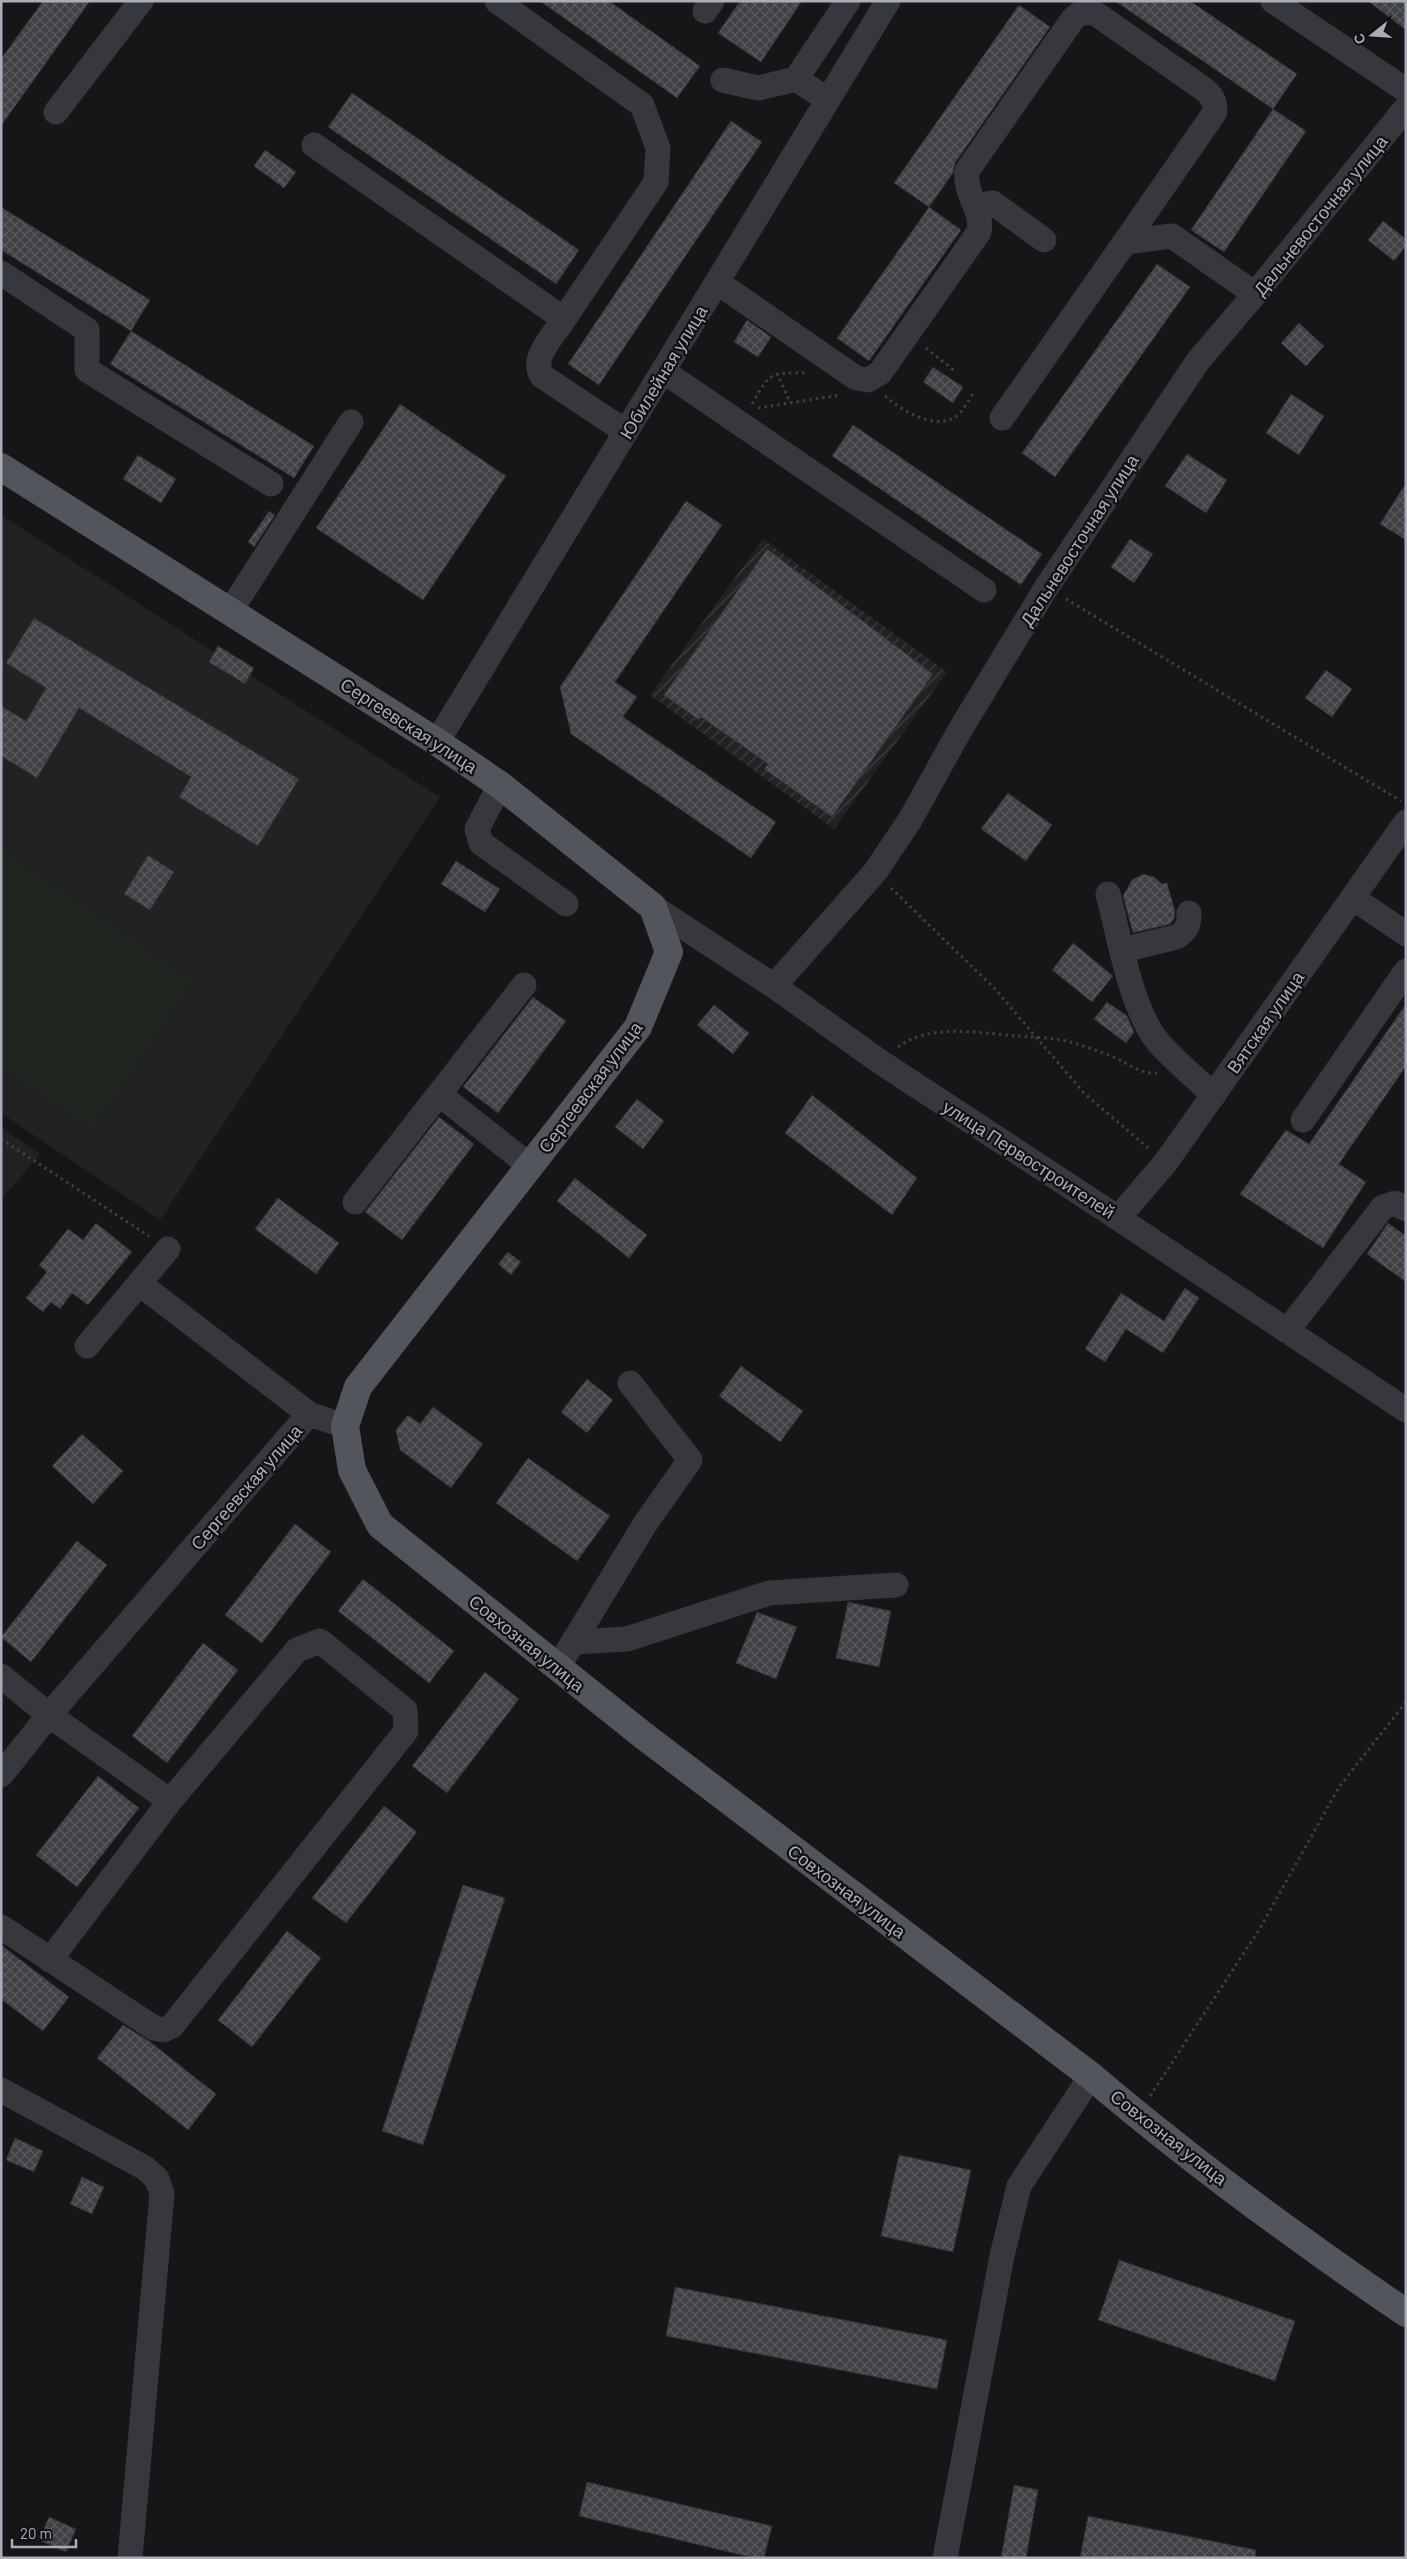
<svg xmlns="http://www.w3.org/2000/svg" width="1407" height="2559" font-family="Barlow,sans-serif">
  <defs>
    <pattern id="industrial-furrows" width="10" height="10" patternUnits="userSpaceOnUse" patternTransform="scale(1.25)"><rect width="10" height="10" fill="#222225"/><path d="M-1 1l2-2M0 10L10 0M9 11l2-2" fill="none" stroke="#3f3f43"/></pattern>
    <pattern id="building-cross-hatch" width="8" height="8" patternUnits="userSpaceOnUse" patternTransform="scale(1.25)"><rect width="8" height="8" fill="#404145"/><path d="M0 0l8 8M0 8l8-8" fill="none" stroke="#595a5e"/></pattern>
  </defs>
  <rect width="100%" height="100%" fill="#161618"/>
  <path fill="#222225" d="M 1,515 L 440,797 L 160,1220 L 1,1113 Z
    M 1,1127 L 40,1154 L 1,1200 Z"/>
  <path fill="url(#industrial-furrows)" d="M 763,539 L 947,672 L 834,829 L 650,695 Z"/>
  <path fill="#1e261f" d="M 1,849 L 193,981 L 91,1130 L 1,1068 Z"/>
  <path fill="url(#building-cross-hatch)" stroke="#303034" d="M 43,1 L 90,1 L 1,126 L 1,59 Z
    M 540,1 L 609,1 L 700,66 L 677,98 Z
    M 740,1 L 802,1 L 761,62 L 718,33 Z
    M 1115,1 L 1190,1 L 1297,74 L 1273,109 Z
    M 1368,1 L 1406,1 L 1406,30 Z
    M 1019,5 L 1050,27 L 955,163 L 953,173 L 929,207 L 894,183 Z
    M 352,93 L 579,250 L 556,284 L 328,127 Z
    M 1273,109 L 1306,131 L 1224,252 L 1191,230 Z
    M 731,121 L 762,142 L 599,385 L 568,364 Z
    M 265,150 L 296,172 L 284,188 L 254,166 Z
    M 1,207 L 150,300 L 131,331 L 1,250 Z
    M 929,207 L 961,230 L 869,361 L 837,338 Z
    M 1383,221 L 1406,239 L 1406,246 L 1394,261 L 1368,240 Z
    M 1157,264 L 1190,287 L 1055,477 L 1022,453 Z
    M 747,320 L 771,337 L 758,357 L 734,342 Z
    M 1299,323 L 1324,346 L 1306,366 L 1281,343 Z
    M 131,331 L 314,446 L 294,478 L 110,364 Z
    M 933,367 L 963,387 L 953,403 L 923,382 Z
    M 1291,394 L 1324,416 L 1299,455 L 1266,433 Z
    M 400,404 L 506,476 L 423,600 L 316,528 Z
    M 853,425 L 1042,554 L 1021,585 L 832,456 Z
    M 1187,454 L 1227,480 L 1206,513 L 1165,486 Z
    M 138,455 L 176,479 L 161,503 L 123,479 Z
    M 1406,483 L 1406,540 L 1380,524 Z
    M 686,501 L 722,525 L 615,682 L 637,697 L 623,717 L 776,822 L 751,858 L 571,734 L 560,687 Z
    M 269,511 L 275,515 L 254,547 L 248,542 Z
    M 1130,539 L 1153,554 L 1134,583 L 1111,567 Z
    M 767,549 L 933,674 L 832,817 L 764,769 L 768,764 L 701,717 L 699,720 L 664,695 Z
    M 34,618 L 299,779 L 258,846 L 179,797 L 191,777 L 79,708 L 37,778 L 1,756 L 1,706 L 26,721 L 46,688 L 6,663 Z
    M 218,646 L 254,668 L 245,684 L 209,662 Z
    M 1326,670 L 1352,689 L 1332,717 L 1305,698 Z
    M 1008,793 L 1052,825 L 1026,861 L 981,829 Z
    M 148,855 L 174,872 L 150,910 L 124,894 Z
    M 456,861 L 500,889 L 485,912 L 441,884 Z
    M 1143,874 L 1154,877 L 1162,884 L 1167,883 L 1175,911 L 1174,919 L 1170,924 L 1133,933 L 1123,896 L 1132,880 Z
    M 1073,943 L 1113,976 L 1092,1002 L 1052,970 Z
    M 533,997 L 566,1021 L 498,1113 L 463,1087 Z
    M 1107,1002 L 1127,1016 L 1134,1032 L 1126,1043 L 1094,1019 Z
    M 1406,1004 L 1406,1066 L 1339,1164 L 1366,1182 L 1323,1248 L 1240,1194 L 1286,1130 L 1309,1144 Z
    M 714,1005 L 749,1033 L 733,1054 L 697,1025 Z
    M 812,1095 L 917,1178 L 892,1215 L 785,1133 Z
    M 637,1099 L 664,1121 L 643,1149 L 615,1127 Z
    M 439,1117 L 474,1144 L 402,1240 L 365,1212 Z
    M 575,1178 L 647,1235 L 629,1258 L 557,1201 Z
    M 278,1198 L 339,1243 L 316,1274 L 255,1229 Z
    M 96,1223 L 132,1252 L 88,1305 L 72,1293 L 60,1309 L 51,1302 L 43,1312 L 26,1298 L 47,1272 L 39,1265 L 68,1229 L 83,1240 Z
    M 1388,1223 L 1406,1236 L 1406,1282 L 1367,1254 Z
    M 508,1252 L 521,1262 L 511,1275 L 498,1264 Z
    M 1185,1288 L 1199,1298 L 1163,1353 L 1126,1329 L 1105,1362 L 1085,1349 L 1121,1293 L 1164,1321 Z
    M 741,1366 L 803,1411 L 780,1442 L 719,1396 Z
    M 587,1379 L 613,1400 L 587,1433 L 561,1412 Z
    M 433,1407 L 483,1444 L 451,1488 L 400,1450 L 396,1430 L 408,1415 L 420,1424 Z
    M 82,1434 L 123,1471 L 93,1504 L 52,1466 Z
    M 528,1458 L 610,1516 L 577,1561 L 496,1503 Z
    M 295,1524 L 331,1552 L 262,1643 L 225,1615 Z
    M 77,1541 L 107,1565 L 31,1662 L 1,1637 Z
    M 363,1579 L 454,1651 L 429,1683 L 338,1611 Z
    M 848,1602 L 891,1611 L 879,1667 L 836,1658 Z
    M 757,1612 L 797,1627 L 776,1679 L 736,1663 Z
    M 203,1643 L 238,1670 L 167,1763 L 132,1736 Z
    M 485,1672 L 519,1699 L 447,1793 L 412,1766 Z
    M 98,1776 L 139,1808 L 77,1887 L 36,1855 Z
    M 384,1806 L 417,1832 L 346,1923 L 312,1898 Z
    M 463,1885 L 505,1898 L 423,2145 L 382,2131 Z
    M 287,1931 L 321,1958 L 252,2047 L 218,2020 Z
    M 1,1945 L 69,1997 L 43,2031 L 1,1999 Z
    M 123,2025 L 149,2041 L 216,2094 L 188,2130 L 97,2058 Z
    M 15,2138 L 43,2151 L 34,2172 L 6,2160 Z
    M 899,2155 L 971,2170 L 953,2252 L 881,2236 Z
    M 82,2177 L 104,2187 L 92,2214 L 70,2204 Z
    M 1119,2260 L 1295,2321 L 1275,2381 L 1098,2320 Z
    M 675,2287 L 947,2340 L 937,2389 L 666,2336 Z
    M 587,2482 L 772,2526 L 764,2558 L 754,2558 L 579,2516 Z
    M 1014,2485 L 1038,2490 L 1026,2558 L 1001,2558 Z
    M 1088,2516 L 1256,2550 L 1255,2558 L 1080,2558 Z
    M 49,2517 L 76,2529 L 66,2552 L 39,2540 Z"/>
  <g fill="none" stroke-linecap="round" stroke-linejoin="round">
    <path stroke="#3d3f44" stroke-width="3" stroke-dasharray="2.5 4" stroke-linecap="butt" d="M 926,348 L 956,372
      M 777,373 L 790,403
      M 885,396 C 900,409 934,431 955,417 C 963,412 969,399 974,392
      M 752,404 C 771,371 769,373 807,373
      M 758,408 L 840,395
      M 1066,599 L 1401,801
      M 891,888 L 995,989 L 1084,1093 L 1148,1148
      M 898,1047 C 930,1023 980,1033 1017,1036 C 1036,1037 1057,1038 1074,1043 C 1086,1047 1099,1051 1111,1056 C 1126,1062 1139,1074 1157,1073
      M 1,1139 L 149,1236
      M 1150,2096 L 1259,1930 L 1339,1787 L 1406,1702"/>
    <path stroke="#37383d" stroke-width="25" d="M 1273,1 L 1406,90
      M 705,11 L 712,1
      M 723,80 L 758,88 L 796,79
      M 828,100 L 796,79 L 848,1
      M 56,112 L 141,1
      M 314,145 L 564,319 L 656,182 L 658,148 L 642,105 L 497,1
      M 975,206 L 993,203 L 1044,240
      M 1,273 L 87,330 L 87,370 L 271,484
      M 717,282 L 856,378 L 868,380 L 880,373 L 979,232 C 984,212 964,195 967,171 L 1073,19 L 1079,14 L 1092,11 L 1205,90 C 1213,97 1215,102 1215,112 L 1125,242
      M 564,319 C 554,335 530,358 542,376 L 626,432
      M 663,371 L 984,590
      M 1002,418 L 1125,242 L 1172,236 L 1255,294
      M 231,610 L 351,422
      M 437,742 L 888,1
      M 500,785 L 477,829 L 481,843 L 566,904
      M 1108,894 C 1119,936 1131,1009 1158,1042 C 1175,1061 1195,1078 1214,1095
      M 1353,898 L 1406,934
      M 653,907 L 774,986 L 879,1061 L 1118,1218 L 1406,1410
      M 1123,950 L 1176,937 C 1187,931 1189,925 1189,913
      M 774,986 L 875,872 L 910,820 L 960,730 L 1046,588 L 1198,361 L 1255,294 L 1406,108
      M 439,1094 L 530,1166
      M 1303,1120 L 1406,971
      M 355,1202 L 524,985
      M 1118,1218 L 1166,1162 L 1406,822
      M 140,1284 L 309,1414
      M 1287,1331 L 1383,1207 L 1395,1203 L 1406,1209
      M 87,1346 L 168,1249
      M 573,1642 L 627,1639 L 769,1593 L 896,1585
      M 558,1667 L 645,1524 L 690,1460 L 630,1383
      M 1,1676 L 49,1715 L 170,1801 L 297,1650 L 320,1641 L 405,1710 L 406,1731 L 172,2026 L 163,2030 L 154,2028 L 1,1927
      M 1,1775 L 49,1715 L 309,1414 L 345,1426
      M 50,1960 L 170,1801
      M 1,2090 L 145,2168 L 157,2179 L 162,2194 L 130,2558
      M 945,2558 L 1002,2256 L 1019,2186 L 1091,2076"/>
    <path stroke="#53555c" stroke-width="28" d="M 1,467 L 437,742 L 500,785 L 653,907 L 669,952 L 638,1027 L 358,1387 L 345,1426 L 352,1470 L 380,1525 L 644,1736 L 1091,2076 C 1191,2161 1297,2239 1406,2313"/>
  </g>
  <g text-anchor="middle" dominant-baseline="central" stroke-width="4.5" stroke-linejoin="round" paint-order="stroke">
    <g font-size="18" fill="#a8adb8" stroke="#111113">
      <text transform="translate(1320 215) rotate(-51)">Дальневосточная улица</text>
      <text transform="translate(663 372) rotate(-59)">Юбилейная улица</text>
      <text transform="translate(1079 540) rotate(-57)">Дальневосточная улица</text>
      <text transform="translate(409 725) rotate(33)">Сергеевская улица</text>
      <text transform="translate(1265 1022) rotate(-55)">Вятская улица</text>
      <text transform="translate(590 1087) rotate(-53)">Сергеевская улица</text>
      <text transform="translate(1029 1159) rotate(33)">улица Первостроителей</text>
      <text transform="translate(246 1487) rotate(-49)">Сергеевская улица</text>
      <text transform="translate(527 1643) rotate(39)">Совхозная улица</text>
      <text transform="translate(847 1891) rotate(37)">Совхозная улица</text>
      <text transform="translate(1169 2137) rotate(38)">Совхозная улица</text>
    </g>
  </g>
  <rect width="1407" height="2559" fill="none" stroke="#a8adb8" stroke-width="5"/>
  <g transform="translate(1372 35) rotate(253)" stroke="#111113" stroke-width="4" paint-order="stroke">
  <path d="M0-4L9 19L0 12L-9 19Z" fill="#a8adb8"/>
  <text y="-8" font-size="14" font-weight="bold" text-anchor="middle" fill="#a8adb8">С</text>
  </g>
  <path d="M12 2539v8h64v-8" fill="none" stroke="#a8adb8" stroke-width="2.5"/>
  <text x="20" y="2539" font-size="15" fill="#a8adb8" stroke="#111113" stroke-width="4" paint-order="stroke">20 m</text>
</svg>
